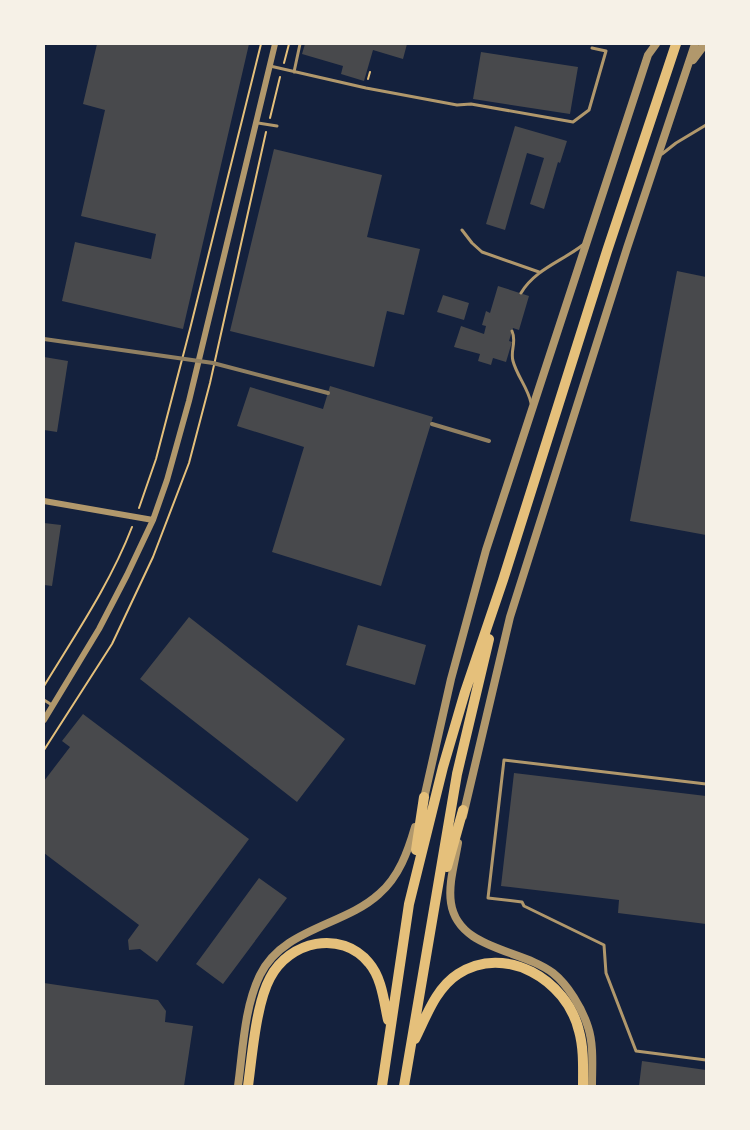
<svg xmlns="http://www.w3.org/2000/svg" width="750" height="1130" font-family="Figtree,sans-serif">
  <rect width="100%" height="100%" fill="#14213d"/>
  <path fill="#48494c" d="M 97,44 L 249,44 L 183,329 L 62,301 L 75,242 L 151,259 L 156,234 L 81,216 L 105,110 L 83,104 Z
    M 305,44 L 407,44 L 403,59 L 373,50 L 364,81 L 341,74 L 343,66 L 302,54 Z
    M 481,52 L 578,67 L 570,114 L 473,99 Z
    M 515,126 L 567,141 L 560,163 L 558,162 L 544,209 L 530,204 L 544,158 L 527,153 L 505,230 L 486,224 Z
    M 274,149 L 382,175 L 367,237 L 420,249 L 404,315 L 387,311 L 374,367 L 230,331 Z
    M 677,271 L 706,277 L 706,535 L 630,521 Z
    M 498,286 L 529,296 L 519,330 L 513,328 L 509,341 L 512,342 L 506,362 L 493,358 L 491,365 L 478,361 L 480,354 L 454,347 L 461,326 L 484,334 L 486,326 L 482,325 L 486,311 L 490,313 Z
    M 443,295 L 469,303 L 464,320 L 437,312 Z
    M 44,357 L 68,361 L 57,432 L 44,430 Z
    M 330,386 L 433,417 L 381,586 L 272,552 L 304,447 L 237,426 L 250,387 L 323,409 Z
    M 44,523 L 61,525 L 52,586 L 44,585 Z
    M 189,617 L 345,739 L 297,802 L 140,679 Z
    M 358,625 L 426,645 L 415,685 L 346,665 Z
    M 83,714 L 249,839 L 157,962 L 140,949 L 129,950 L 128,940 L 139,925 L 44,853 L 44,781 L 70,747 L 62,741 Z
    M 514,773 L 706,796 L 706,924 L 618,913 L 619,900 L 501,886 Z
    M 259,878 L 287,898 L 223,984 L 196,964 Z
    M 44,983 L 158,1000 L 166,1011 L 165,1022 L 193,1026 L 184,1086 L 44,1086 Z
    M 642,1061 L 706,1070 L 706,1086 L 639,1086 Z"/>
  <g fill="none" stroke-linecap="round" stroke-linejoin="round">
    <path stroke="#e5c07b" stroke-width="2" d="M 284,63 L 289,44
      M 368,79 L 370,72
      M 270,118 L 280,77
      M 139,508 L 156,459 L 190,329 L 261,44
      M 44,686 C 75,635 110,584 132,527
      M 44,750 L 112,644 L 153,557 L 189,463 L 210,383 L 266,132"/>
    <path stroke="#b1986c" stroke-width="3" d="M 270,66 L 366,88 L 457,105 L 471,104 L 573,122 L 589,110 L 606,51 L 592,48
      M 294,72 L 300,44
      M 258,123 L 277,126
      M 662,154 L 676,143 L 706,125
      M 462,230 L 472,243 L 482,252 L 539,272
      M 521,293 C 535,269 563,261 584,244
      M 512,331 C 517,342 510,350 513,361 C 517,376 528,388 531,403
      M 44,700 L 52,705
      M 706,784 L 504,760 L 488,898 L 522,902 L 524,906 L 604,945 L 606,973 L 636,1051 L 706,1060"/>
    <path stroke="#b1986c" stroke-width="6" d="M 44,501 L 153,520
      M 44,720 L 99,629 L 127,575 L 153,520 L 167,480 L 189,401 L 275,44"/>
    <path stroke="#b1986c" stroke-width="8" d="M 693,60 L 705,44
      M 423,803 L 451,679 L 486,550 L 648,55 L 656,44
      M 463,816 L 510,617 L 627,248 L 695,44
      M 458,843 C 455,862 448,884 451,903 C 458,950 522,949 553,973 C 568,985 582,1008 588,1027 C 594,1045 592,1067 592,1086
      M 238,1086 C 243,1050 244,1008 260,975 C 283,928 344,926 379,894 C 399,877 408,851 415,827"/>
    <path stroke="#e5c07b" stroke-width="10" d="M 416,850 L 424,797
      M 447,867 L 463,810
      M 415,1039 C 426,1017 436,988 458,974 C 505,943 567,980 579,1031 C 584,1049 583,1068 583,1086
      M 248,1086 C 252,1057 256,1004 270,978 C 289,941 341,929 369,963 C 382,978 384,1002 388,1020
      M 382,1086 L 409,904 L 443,767 L 465,692 L 503,580 L 607,251 L 676,44
      M 404,1086 L 457,774 L 489,639"/>
    <path stroke="#918062" stroke-width="4" d="M 44,339 L 213,363 L 328,393
      M 432,424 L 489,441"/>
  </g>
  <rect width="750" height="1130" fill="none" stroke="#f6f1e7" stroke-width="90"/>
</svg>
